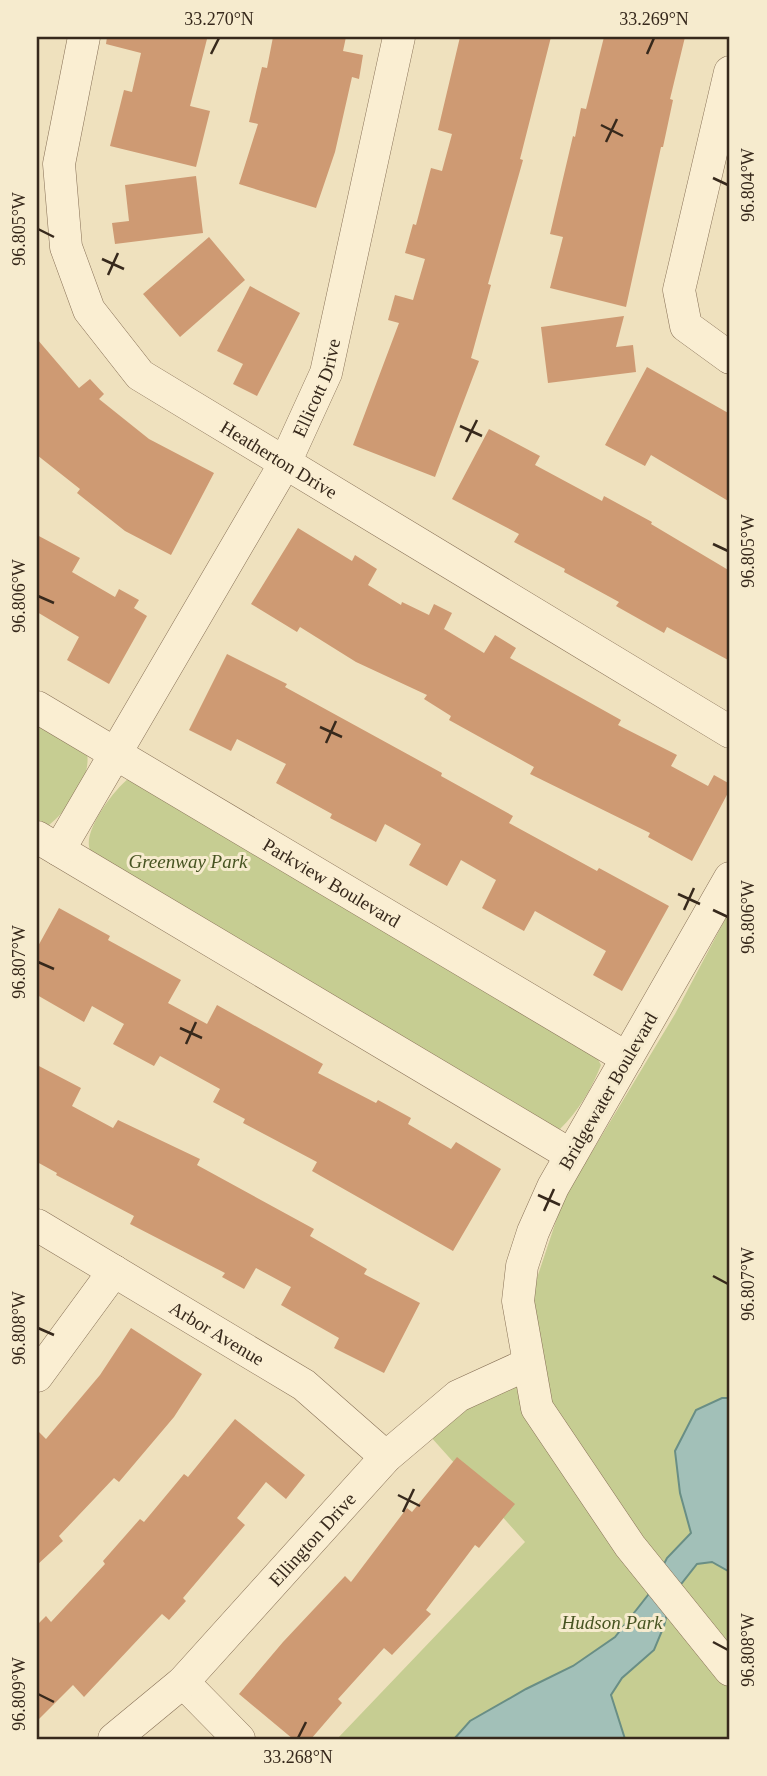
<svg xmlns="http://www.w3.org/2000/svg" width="767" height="1776" font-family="'Times New Roman',serif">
  <rect width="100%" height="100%" fill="#efe1be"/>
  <path fill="#c6cd92" d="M 37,717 L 86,748 C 94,775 70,808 49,825 L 37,822 Z
    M 128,779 L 592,1048 L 601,1065 C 592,1088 578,1112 560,1129 L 545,1126 L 97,860 C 94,856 89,851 89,846 C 86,827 114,790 128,779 Z
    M 730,910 L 730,1739 L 337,1739 L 525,1542 L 430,1436 L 489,1393 L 531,1378 L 533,1290 L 563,1200 L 675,1014 Z"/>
  <path fill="#a2c0b8" stroke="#698e85" stroke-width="2" d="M 722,1398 L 730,1398 L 730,1572 L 712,1562 L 697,1564 L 671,1597 L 664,1626 L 654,1650 L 622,1678 L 611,1695 L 625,1739 L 454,1739 L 470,1721 L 526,1689 L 573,1666 L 615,1637 L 648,1595 L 667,1558 L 691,1533 L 680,1493 L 675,1451 L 696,1410 Z"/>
  <path fill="#ce9a73" d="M 107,37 L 197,37 L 207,39 L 190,106 L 210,111 L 196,167 L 110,146 L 124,90 L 132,92 L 141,53 L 106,44 Z
    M 273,37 L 346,37 L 343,51 L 363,55 L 359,79 L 352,77 L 335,152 L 316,208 L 239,184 L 258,124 L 249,122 L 262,67 L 267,68 Z
    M 460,37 L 551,37 L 520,159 L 523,160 L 488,284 L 491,285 L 471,358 L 479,361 L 435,477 L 353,445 L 399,323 L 388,320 L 395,295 L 413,300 L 425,259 L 405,253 L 413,224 L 416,225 L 431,168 L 442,171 L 452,134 L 438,130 Z
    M 604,37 L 685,37 L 670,99 L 673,100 L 663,147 L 661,147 L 626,307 L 550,288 L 563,237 L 550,234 L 573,136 L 575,137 L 581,108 L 586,109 Z
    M 196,176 L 203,233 L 115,244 L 112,223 L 129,221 L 125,185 Z
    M 209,237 L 245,280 L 180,337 L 143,294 Z
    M 250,286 L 300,313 L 257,396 L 233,384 L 243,364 L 217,351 Z
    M 624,316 L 616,347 L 633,345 L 636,372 L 548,383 L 541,327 Z
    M 37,339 L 79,388 L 90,379 L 104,394 L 99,399 L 149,439 L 214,473 L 171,555 L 125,531 L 77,493 L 80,489 L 37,455 Z
    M 647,367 L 730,414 L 730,502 L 651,455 L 645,466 L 605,445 Z
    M 489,429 L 540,456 L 535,465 L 602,501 L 604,496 L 652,522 L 651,524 L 730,571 L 730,661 L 667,627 L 664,633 L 616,606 L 619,602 L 564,572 L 565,569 L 514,542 L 519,534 L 452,499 Z
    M 298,528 L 352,561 L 355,555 L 377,569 L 368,585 L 401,605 L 402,602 L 429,615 L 434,604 L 452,613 L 444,629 L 484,653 L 495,635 L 516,648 L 510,658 L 621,720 L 618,725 L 677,755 L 671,766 L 708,786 L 714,775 L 730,784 L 730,789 L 692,861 L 648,837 L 650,833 L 530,774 L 534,767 L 449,720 L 451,716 L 424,699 L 427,695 L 356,662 L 300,627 L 297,632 L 251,604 Z
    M 37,535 L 80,558 L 72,572 L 115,597 L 119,589 L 139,600 L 134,608 L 147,616 L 109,684 L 67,660 L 79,637 L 37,612 Z
    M 227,654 L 287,684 L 285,687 L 442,773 L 441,776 L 513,816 L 509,823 L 597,871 L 599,868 L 669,906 L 622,991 L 593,975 L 606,951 L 535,911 L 524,931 L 482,908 L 496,880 L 461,860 L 447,886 L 409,865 L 421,844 L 385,824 L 376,842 L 330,818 L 332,814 L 276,783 L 286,764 L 237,739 L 231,751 L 189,730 Z
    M 59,908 L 110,936 L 108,940 L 181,980 L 168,1003 L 207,1024 L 217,1005 L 323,1064 L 318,1073 L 376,1103 L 378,1100 L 411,1118 L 408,1124 L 451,1149 L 456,1142 L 501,1169 L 453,1251 L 312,1171 L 317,1162 L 243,1123 L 245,1119 L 213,1102 L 220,1089 L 160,1056 L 154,1066 L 113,1044 L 124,1024 L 92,1006 L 84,1022 L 37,995 L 37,948 Z
    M 37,1065 L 81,1088 L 72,1106 L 113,1128 L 118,1120 L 200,1159 L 197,1165 L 314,1229 L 310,1236 L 367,1269 L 364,1274 L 420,1303 L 384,1373 L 334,1348 L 339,1338 L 281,1305 L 291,1287 L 256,1268 L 244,1289 L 222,1277 L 225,1273 L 130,1224 L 134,1216 L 56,1175 L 57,1173 L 37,1162 Z
    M 131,1328 L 202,1374 L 174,1417 L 119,1482 L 114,1478 L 59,1536 L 63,1541 L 37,1565 L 37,1430 L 46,1439 L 100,1375 Z
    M 235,1419 L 305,1475 L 286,1499 L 266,1482 L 237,1518 L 245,1525 L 183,1598 L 186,1601 L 169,1620 L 162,1614 L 84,1697 L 73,1685 L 37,1721 L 37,1625 L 46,1616 L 51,1622 L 105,1564 L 103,1561 L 140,1519 L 144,1522 L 184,1474 L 188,1477 Z
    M 457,1457 L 515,1504 L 479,1548 L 475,1545 L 426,1610 L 431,1614 L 392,1655 L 384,1648 L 338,1699 L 342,1703 L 311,1739 L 293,1739 L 239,1694 L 283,1642 L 345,1576 L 351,1582 L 407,1508 L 412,1512 Z"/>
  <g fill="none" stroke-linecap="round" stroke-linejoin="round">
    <g stroke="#887157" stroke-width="33">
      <g id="minor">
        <path id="s1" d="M 84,37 L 59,164 L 66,247 L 89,310 L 140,375 L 730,732"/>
        <path d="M 730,72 L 679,290 L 686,326 L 730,358"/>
        <path id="s2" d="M 37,707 L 627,1058"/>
        <path d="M 37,837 L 571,1155"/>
        <path id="s3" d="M 59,850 L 284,465 L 326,373 L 399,37"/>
        <path d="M 730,878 L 553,1187 L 533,1232 L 522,1266 L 518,1301 L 537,1408 L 630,1546 L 730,1670"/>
        <path id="s4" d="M 37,1225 L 304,1385 L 386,1457"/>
        <path d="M 37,1376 L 114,1271"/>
        <path d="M 183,1682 L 239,1739"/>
        <path id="s5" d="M 114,1739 L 183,1682 L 386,1457 L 458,1396 L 528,1364"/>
      </g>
    </g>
    <use href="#minor" stroke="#faeed2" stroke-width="32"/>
  </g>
  <path fill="none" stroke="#37291c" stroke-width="2.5" d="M 211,54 L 219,38M 647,54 L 654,38M 601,125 L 623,136M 606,142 L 617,119M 713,178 L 728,185M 38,229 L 54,237M 102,259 L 124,269M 108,275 L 118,253M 460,426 L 482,436M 466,442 L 477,420M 713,544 L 728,551M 38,596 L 54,603M 320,727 L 342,737M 326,743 L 336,721M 678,894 L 700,904M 684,910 L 694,888M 713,910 L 728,917M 38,962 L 54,969M 180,1028 L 202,1038M 186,1044 L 196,1022M 538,1195 L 560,1205M 544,1211 L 554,1189M 713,1276 L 728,1284M 38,1328 L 54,1335M 398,1495 L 420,1506M 403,1512 L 414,1489M 713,1642 L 728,1650M 38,1694 L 54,1702M 298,1738 L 306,1722"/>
  <g text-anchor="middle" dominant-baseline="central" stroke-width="6" stroke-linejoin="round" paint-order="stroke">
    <g font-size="19" fill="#37291c" stroke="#f6ebce">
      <text stroke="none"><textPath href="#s3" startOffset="530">Ellicott Drive</textPath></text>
      <text stroke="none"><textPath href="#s1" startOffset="525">Heatherton Drive</textPath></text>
      <text stroke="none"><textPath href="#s2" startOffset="343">Parkview Boulevard</textPath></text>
      <text transform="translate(608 1091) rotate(-60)">Bridgewater Boulevard</text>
      <text stroke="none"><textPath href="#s4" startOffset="210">Arbor Avenue</textPath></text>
      <text stroke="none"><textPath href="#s5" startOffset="282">Ellington Drive</textPath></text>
    </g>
    <g font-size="19" font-style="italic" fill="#475422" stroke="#f6ebce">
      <text x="188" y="861">Greenway Park</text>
      <text x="612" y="1622">Hudson Park</text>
    </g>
  </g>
  <rect width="767" height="1776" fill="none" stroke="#f6ebce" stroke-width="77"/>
  <rect x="38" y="38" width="690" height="1700" fill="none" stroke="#37291c" stroke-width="2.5"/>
  <g font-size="18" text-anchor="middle" fill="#37291c">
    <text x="219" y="25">33.270°N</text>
    <text x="654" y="25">33.269°N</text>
    <text transform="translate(748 185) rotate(-90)" y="6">96.804°W</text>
    <text transform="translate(19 229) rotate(-90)" y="6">96.805°W</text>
    <text transform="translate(748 551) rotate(-90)" y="6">96.805°W</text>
    <text transform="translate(19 596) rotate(-90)" y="6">96.806°W</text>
    <text transform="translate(748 917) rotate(-90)" y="6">96.806°W</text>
    <text transform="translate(19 962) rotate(-90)" y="6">96.807°W</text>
    <text transform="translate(748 1284) rotate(-90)" y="6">96.807°W</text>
    <text transform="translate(19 1328) rotate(-90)" y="6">96.808°W</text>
    <text transform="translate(748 1650) rotate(-90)" y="6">96.808°W</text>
    <text transform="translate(19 1694) rotate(-90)" y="6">96.809°W</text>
    <text x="298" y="1763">33.268°N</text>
  </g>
</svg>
